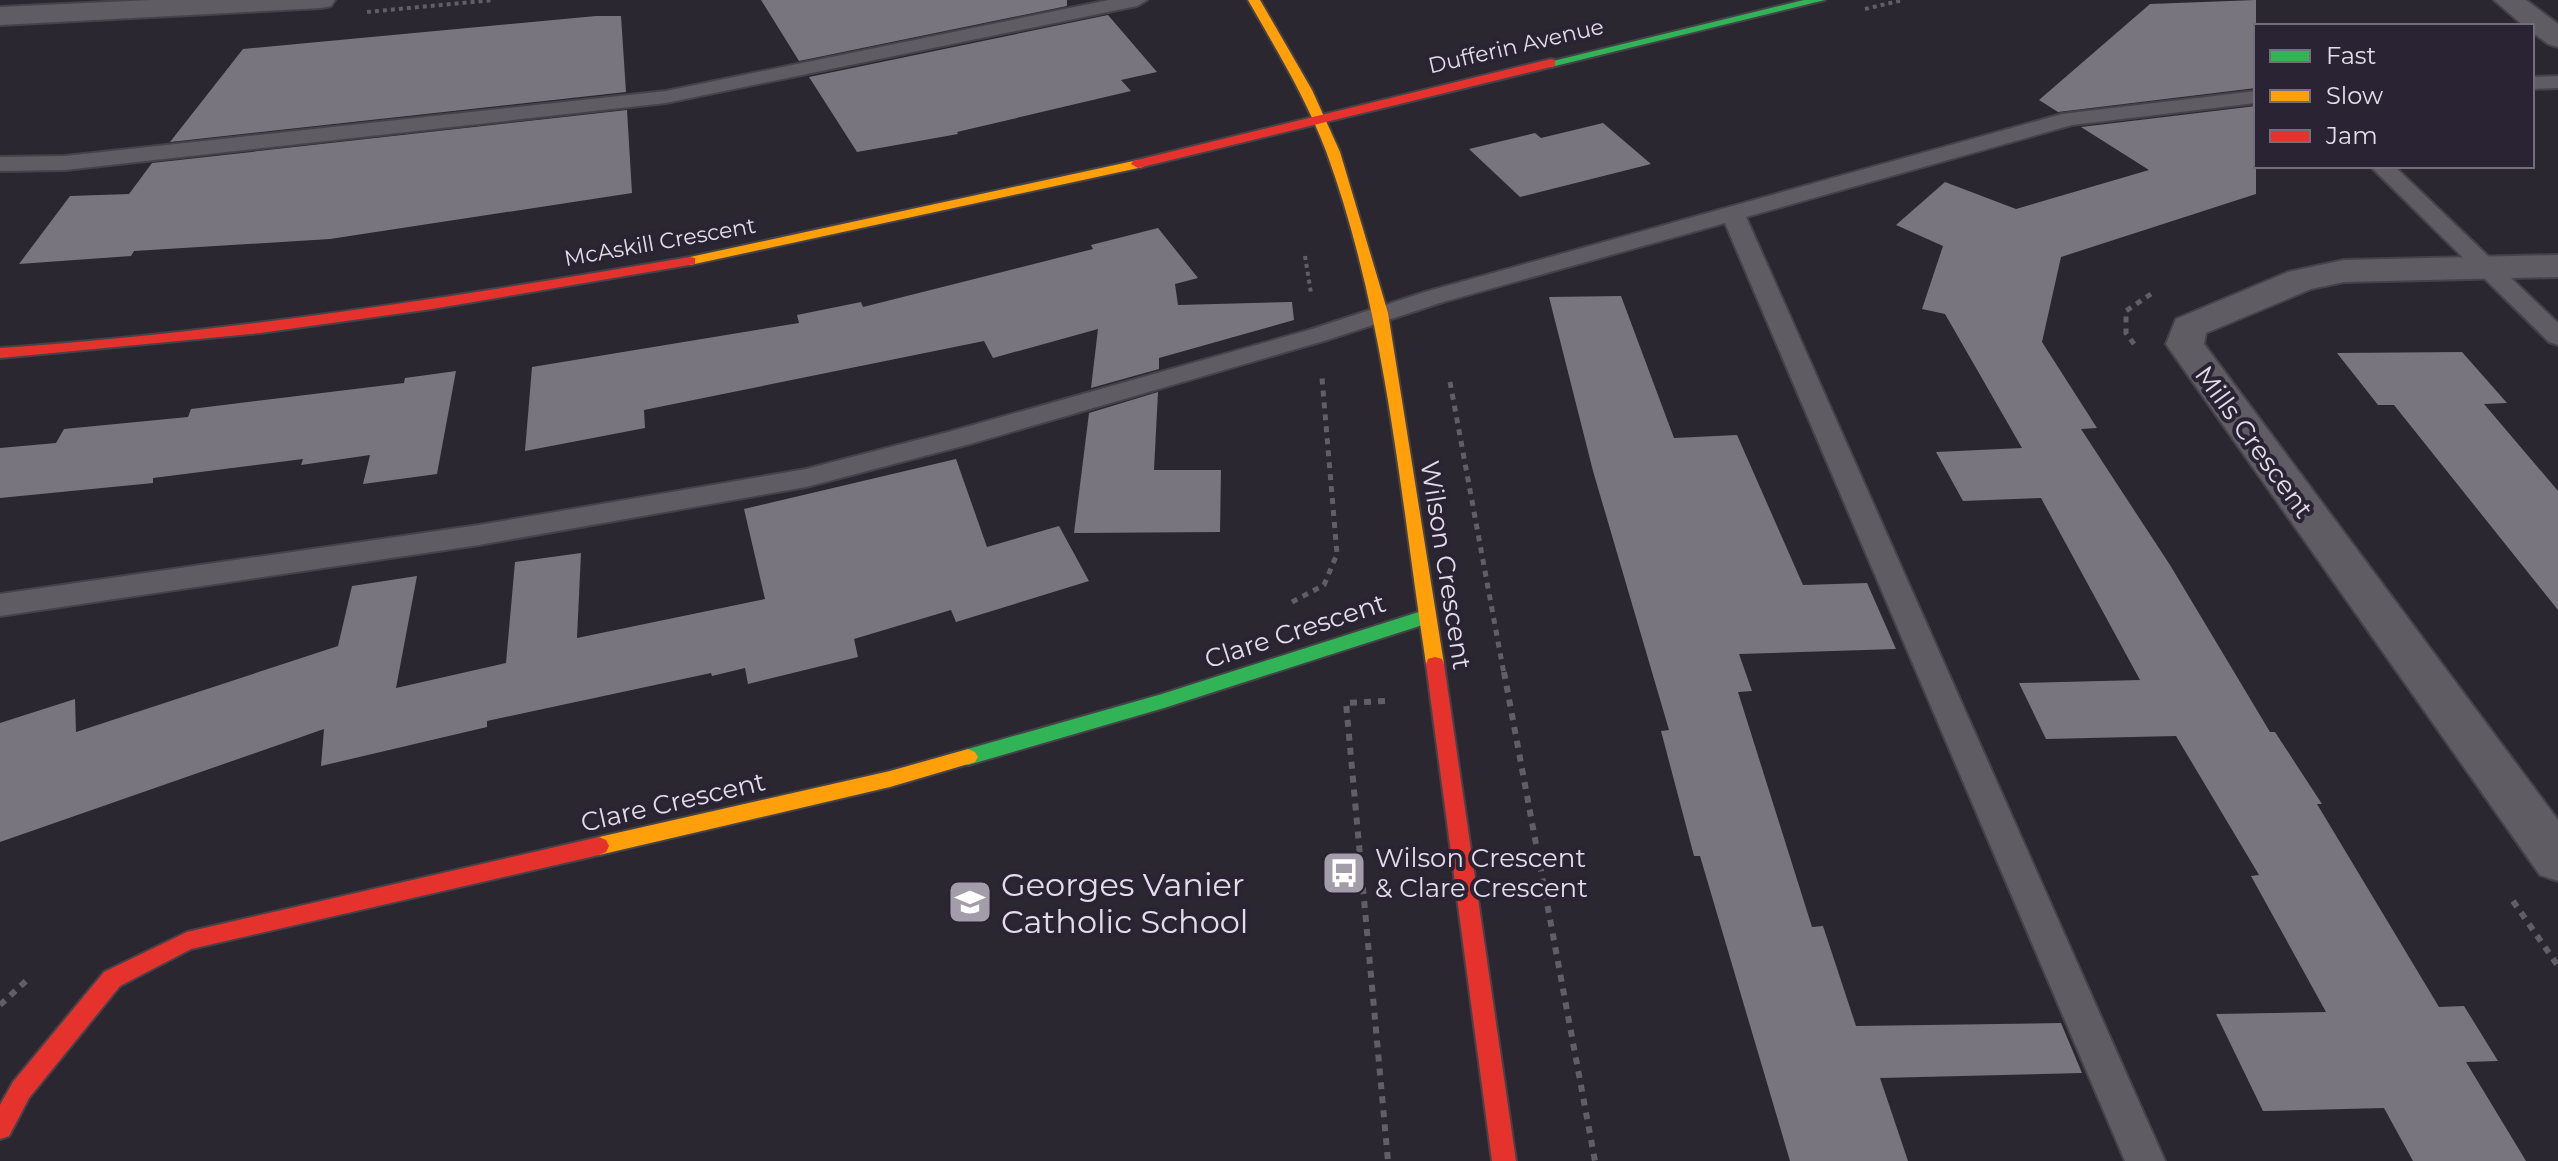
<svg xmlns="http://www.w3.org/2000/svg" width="2558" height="1161" font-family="Montserrat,sans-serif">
  <rect width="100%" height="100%" fill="#2b2730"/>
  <path fill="#79757e" d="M 761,0 L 1067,0 L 1067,6 L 799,61 Z
    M 2256,0 L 2256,88 L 2058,112 L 2039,100 L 2150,4 Z
    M 1108,15 L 1157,72 L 1121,80 L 1131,91 L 957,132 L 958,134 L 857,152 L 809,77 Z
    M 596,16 L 621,16 L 626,92 L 170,142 L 243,49 Z
    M 2256,106 L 2256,194 L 2061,257 L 2042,342 L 2097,428 L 2081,429 L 2170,565 L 2270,732 L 2275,732 L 2322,804 L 2317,804 L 2439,1007 L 2464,1006 L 2498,1061 L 2466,1062 L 2526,1161 L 2413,1161 L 2384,1108 L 2263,1111 L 2216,1014 L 2326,1012 L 2251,876 L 2259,875 L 2176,736 L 2046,739 L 2019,683 L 2140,680 L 2041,498 L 1963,501 L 1936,452 L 2022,448 L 1945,314 L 1922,309 L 1943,246 L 1896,225 L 1945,182 L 2016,209 L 2149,170 L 2081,127 Z
    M 627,110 L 632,193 L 330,239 L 134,251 L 131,256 L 19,264 L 70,196 L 129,194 L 152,163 Z
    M 1603,123 L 1651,164 L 1520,197 L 1469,149 L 1535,133 L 1541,138 Z
    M 1158,228 L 1198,278 L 1175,284 L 1178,305 L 1292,302 L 1294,320 L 1159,358 L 1159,369 L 1091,388 L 1098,329 L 993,358 L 984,341 L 644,410 L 645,428 L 525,451 L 532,367 L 799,323 L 797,315 L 861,302 L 863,307 L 1093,249 L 1091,245 Z
    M 1621,296 L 1674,438 L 1737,435 L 1803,585 L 1867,583 L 1896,649 L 1739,654 L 1752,691 L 1738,692 L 1812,927 L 1823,926 L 1856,1026 L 2061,1023 L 2082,1073 L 1880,1078 L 1908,1161 L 1790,1161 L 1700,856 L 1694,856 L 1661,731 L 1669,730 L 1593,471 L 1549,297 Z
    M 2462,352 L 2507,403 L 2484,404 L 2558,491 L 2558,610 L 2394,405 L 2378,405 L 2337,353 Z
    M 456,371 L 437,474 L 363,484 L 370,455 L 301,465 L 303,459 L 153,478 L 153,483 L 0,498 L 0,448 L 56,443 L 64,429 L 188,417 L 191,409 L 404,383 L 405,378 Z
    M 1158,392 L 1154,470 L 1221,470 L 1220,532 L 1074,533 L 1089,413 Z
    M 956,459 L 987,547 L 1059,526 L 1089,581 L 956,622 L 951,610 L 854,639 L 858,657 L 748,684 L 745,668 L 712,676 L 711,673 L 487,721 L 487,727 L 321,766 L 324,729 L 0,842 L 0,723 L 75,699 L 76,732 L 338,646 L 352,586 L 417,576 L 396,688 L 506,663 L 515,562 L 581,553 L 577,638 L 765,599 L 744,509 Z"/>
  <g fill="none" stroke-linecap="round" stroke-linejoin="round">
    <g stroke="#45424a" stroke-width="4">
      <path id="lane" d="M 1109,0 L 1147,0 L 1137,6 L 666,103 L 65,170 L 0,171 L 0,157 L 65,156 L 666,91 Z
        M 2558,76 L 2558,88 L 2532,89 L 2532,77 Z
        M 2256,91 L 2256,103 L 2072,125 L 1746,217 L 2165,1161 L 2125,1161 L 1725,223 L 1443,302 L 1327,340 L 970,444 L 806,487 L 479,545 L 0,616 L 0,594 L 479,525 L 806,469 L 952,431 L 1309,330 L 1425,292 L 2062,114 Z
        M 2370,166 L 2394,166 L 2558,323 L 2558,345 L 2549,342 Z"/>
    </g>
    <g stroke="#45424a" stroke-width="4">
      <path id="street" d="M 151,0 L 335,0 L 331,6 L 321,8 L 0,25 L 0,7 Z
        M 2494,0 L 2526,0 L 2558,24 L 2558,47 L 2548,44 L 2532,32 L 2532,26 L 2524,26 Z
        M 2558,255 L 2558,277 L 2344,282 L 2311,289 L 2206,333 L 2204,344 L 2558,820 L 2558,881 L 2540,875 L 2166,344 L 2176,319 L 2288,272 L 2344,260 Z"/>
    </g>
    <g stroke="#45424a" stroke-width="4">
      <path id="fast" d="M 1804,0 L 1825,0 L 1551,67 L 1545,63 Z
        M 1425,610 L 1434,617 L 1432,622 L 1164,708 L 968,765 L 961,762 L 958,757 L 961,752 L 968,749 L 1162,694 Z"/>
    </g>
    <g stroke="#45424a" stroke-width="4">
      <path id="slow" d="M 1248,0 L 1260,0 L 1312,90 L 1340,152 L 1388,313 L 1444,664 L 1442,669 L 1428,669 L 1426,664 C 1400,493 1386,315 1326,151 C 1306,98 1276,49 1248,0 Z
        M 1138,160 L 1145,164 L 1143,167 L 690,265 L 683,261 L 690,257 Z
        M 968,749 L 975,752 L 978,757 L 975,762 L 890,787 L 599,855 L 592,852 L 589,846 L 592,840 L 599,837 L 890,771 Z"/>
    </g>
    <g stroke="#45424a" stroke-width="4">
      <path id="jam" d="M 1551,59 L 1555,60 L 1555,66 L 1138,168 L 1131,164 L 1133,161 Z
        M 690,257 L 695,258 L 695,264 L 432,309 L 260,333 L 0,358 L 0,348 C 232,332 461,296 690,257 Z
        M 1435,657 L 1442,659 L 1444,664 L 1516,1161 L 1492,1161 L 1426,664 L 1428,659 Z
        M 599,837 L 606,840 L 609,846 L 606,852 L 599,855 L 191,949 L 120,986 L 29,1098 L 9,1136 L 0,1139 L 0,1105 L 13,1082 L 104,972 L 187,932 Z"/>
    </g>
    <path stroke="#615e66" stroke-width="4" stroke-dasharray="4 4" stroke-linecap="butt" d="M 1865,9 L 1903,0
      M 367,12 L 494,0
      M 1305,256 L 1311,293"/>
    <path stroke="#615e66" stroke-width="5" stroke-dasharray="6 6" stroke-linecap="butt" d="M 2134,344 L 2126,333 L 2126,311 L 2151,294
      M 1450,382 L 1504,674
      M 1292,602 L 1324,585 L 1337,554 L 1322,378"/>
    <path stroke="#615e66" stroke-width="6" stroke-dasharray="7 7" stroke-linecap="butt" d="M 1504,672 L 1595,1161
      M 1385,701 L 1346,703 L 1388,1161
      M 2513,901 L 2558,966
      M 0,1005 L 27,980"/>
    <use href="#lane" fill="#5f5c64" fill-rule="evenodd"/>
    <use href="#street" fill="#5f5c64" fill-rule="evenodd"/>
    <use href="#fast" fill="#30b455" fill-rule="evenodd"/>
    <use href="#slow" fill="#ff9f0a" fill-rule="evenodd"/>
    <use href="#jam" fill="#e5322d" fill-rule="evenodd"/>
  </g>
  <defs>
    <g id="bus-square" transform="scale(2.3)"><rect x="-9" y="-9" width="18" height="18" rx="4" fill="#a29da8" stroke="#2a2334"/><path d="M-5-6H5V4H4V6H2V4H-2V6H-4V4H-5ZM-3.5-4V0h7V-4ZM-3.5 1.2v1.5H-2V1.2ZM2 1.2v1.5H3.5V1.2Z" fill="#fff"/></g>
    <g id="school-square" transform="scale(2.3)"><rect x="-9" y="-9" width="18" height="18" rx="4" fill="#a29da8" stroke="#2a2334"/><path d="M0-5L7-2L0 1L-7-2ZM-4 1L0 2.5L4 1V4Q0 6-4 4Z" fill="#fff"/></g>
  </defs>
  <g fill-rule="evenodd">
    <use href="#bus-square" x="1344" y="873"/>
    <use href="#school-square" x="970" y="902"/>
  </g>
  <g text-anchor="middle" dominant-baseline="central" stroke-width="8" stroke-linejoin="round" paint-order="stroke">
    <g font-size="22" fill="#e2dde9" stroke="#2a2334">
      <text transform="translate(1516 46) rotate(-13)">Dufferin Avenue</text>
      <text transform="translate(660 242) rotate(-10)">McAskill Crescent</text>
    </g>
    <g font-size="26" fill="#e2dde9" stroke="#2a2334">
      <text transform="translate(2254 442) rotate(54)">Mills Crescent</text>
      <text transform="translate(1446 565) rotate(81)">Wilson Crescent</text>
      <text transform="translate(1295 631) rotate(-18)">Clare Crescent</text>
      <text transform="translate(673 802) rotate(-13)">Clare Crescent</text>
    </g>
    <g font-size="26" fill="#e2dde9" stroke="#2a2334" text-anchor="start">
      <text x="1375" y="858">Wilson Crescent<tspan x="1375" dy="30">&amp; Clare Crescent</tspan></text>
    </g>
    <g font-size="32" fill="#e2dde9" stroke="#2a2334" text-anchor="start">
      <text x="1001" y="884">Georges Vanier<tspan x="1001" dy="37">Catholic School</tspan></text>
    </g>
  </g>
  <rect x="2254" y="24" width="280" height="144" fill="#2a2334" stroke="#746d7c" stroke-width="2"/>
  <rect x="2270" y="50" width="40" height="12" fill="#30b455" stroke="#746d7c" stroke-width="2"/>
  <text x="2326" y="64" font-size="24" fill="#e2dde9">Fast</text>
  <rect x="2270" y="90" width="40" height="12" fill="#ff9f0a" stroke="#746d7c" stroke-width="2"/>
  <text x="2326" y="104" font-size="24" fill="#e2dde9">Slow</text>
  <rect x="2270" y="130" width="40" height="12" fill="#e5322d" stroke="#746d7c" stroke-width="2"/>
  <text x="2326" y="144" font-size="24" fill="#e2dde9">Jam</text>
</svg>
